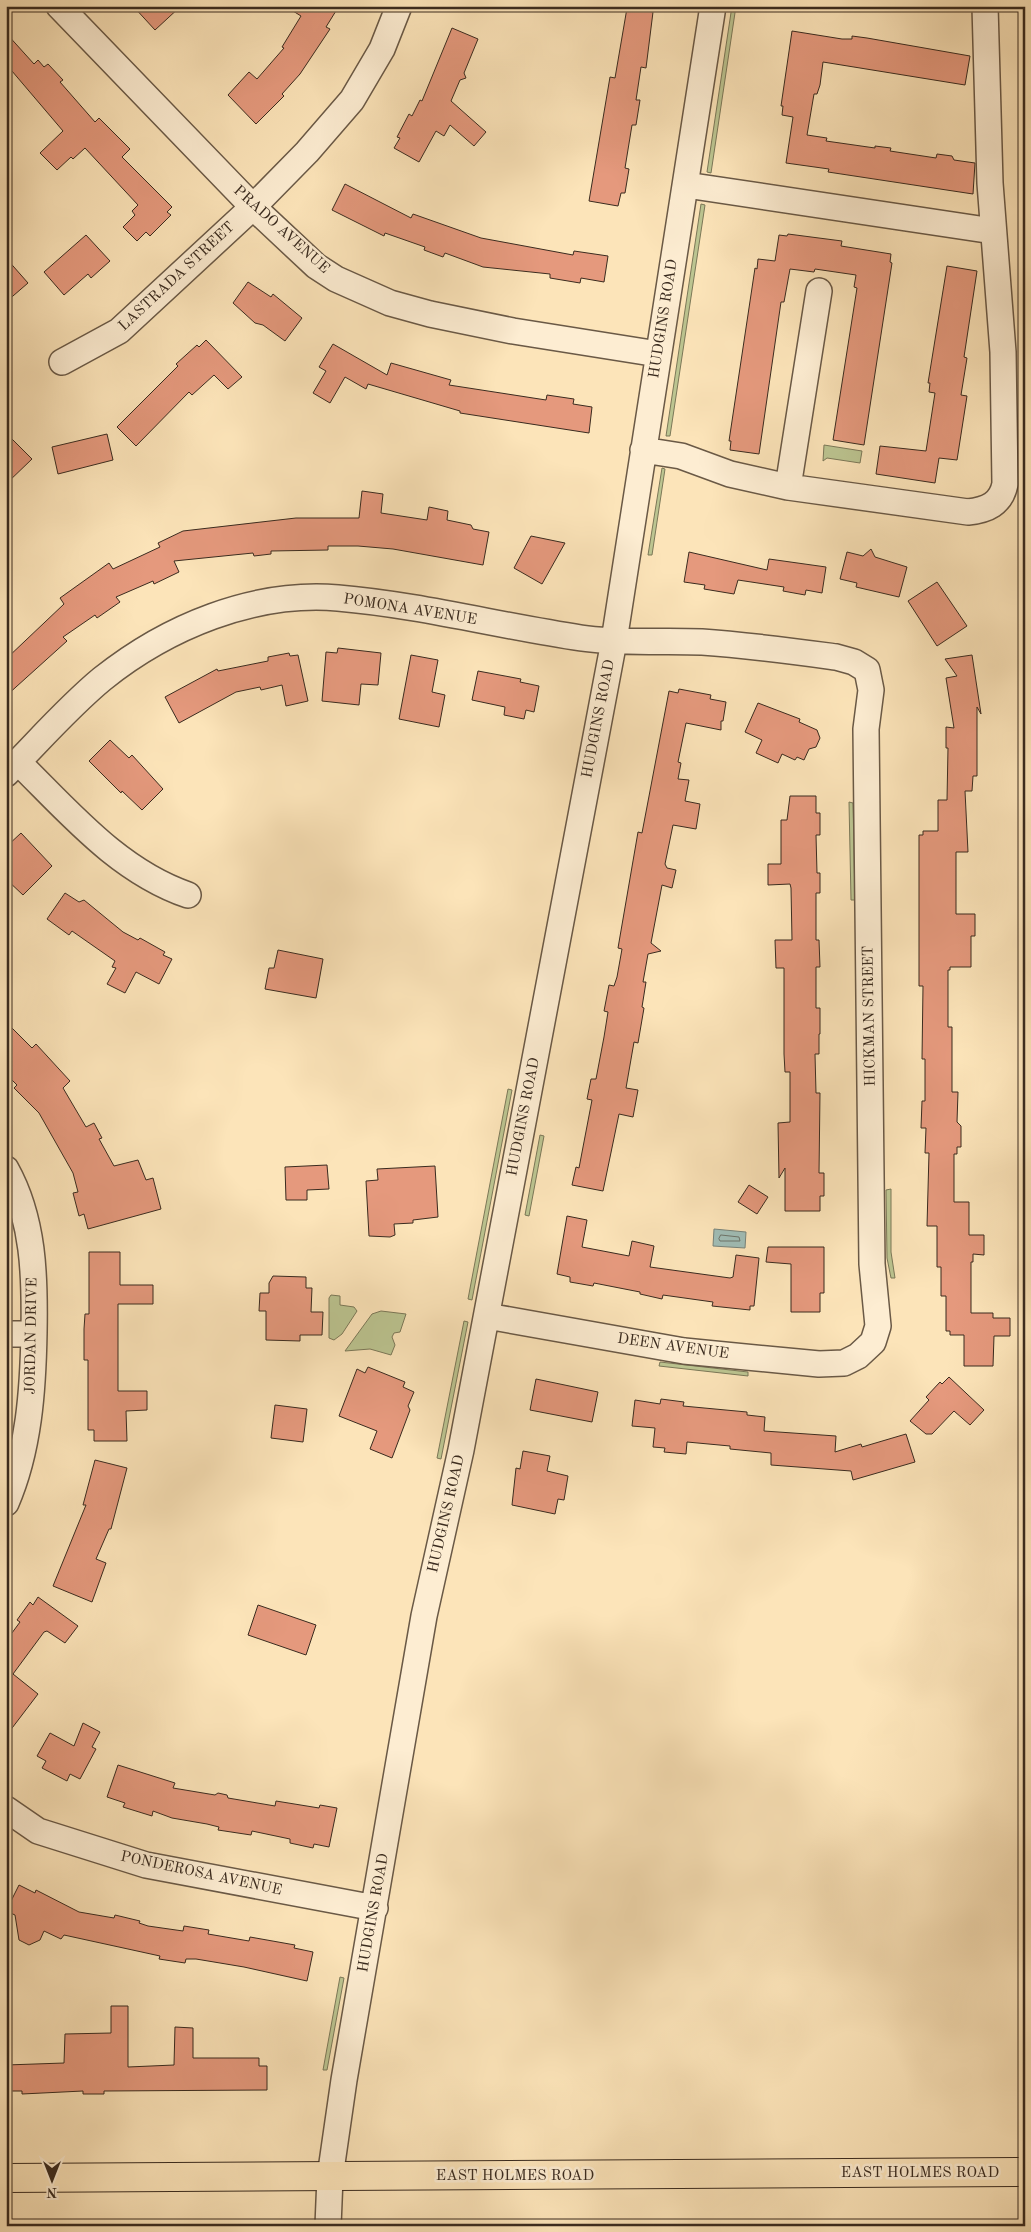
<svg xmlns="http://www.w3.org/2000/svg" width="1031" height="2232" font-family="'Old Standard TT',serif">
  <rect width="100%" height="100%" fill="#fce4b9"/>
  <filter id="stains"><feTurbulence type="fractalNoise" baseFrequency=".004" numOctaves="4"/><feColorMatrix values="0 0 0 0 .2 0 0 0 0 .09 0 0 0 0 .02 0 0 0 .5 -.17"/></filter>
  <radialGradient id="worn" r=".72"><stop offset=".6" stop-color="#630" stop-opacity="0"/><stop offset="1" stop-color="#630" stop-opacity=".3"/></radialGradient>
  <path fill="#bcc591" stroke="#7b7858" d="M 732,6 L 736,6 L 711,173 L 707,172 Z
    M 701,204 L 705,205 L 670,436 L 666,436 Z
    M 824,445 L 862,451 L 860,463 L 827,458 L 823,461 Z
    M 662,468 L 665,469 L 652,555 L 648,555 Z
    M 849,802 L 853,803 L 855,900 L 851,900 Z
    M 508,1089 L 512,1090 L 472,1300 L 468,1299 Z
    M 540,1135 L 544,1136 L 529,1216 L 525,1215 Z
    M 891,1189 L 891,1252 L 895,1278 L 891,1278 L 887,1258 L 886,1190 Z
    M 331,1295 L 340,1296 L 340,1305 L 354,1307 L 357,1311 L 342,1334 L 334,1340 L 329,1338 L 329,1298 Z
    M 381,1311 L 406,1314 L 400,1332 L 394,1333 L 392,1337 L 395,1345 L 391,1355 L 370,1349 L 345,1351 L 372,1314 Z
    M 464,1321 L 468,1322 L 441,1459 L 437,1458 Z
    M 660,1362 L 748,1372 L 748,1376 L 659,1366 Z
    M 340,1977 L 344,1978 L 327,2070 L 323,2070 Z"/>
  <path fill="#a0bdb6" stroke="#77837a" d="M 714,1229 L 746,1232 L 745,1248 L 713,1246 Z"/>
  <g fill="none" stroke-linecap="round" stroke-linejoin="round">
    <path stroke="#6d746a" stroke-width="1" d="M 721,1235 L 739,1237 L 740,1241 L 720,1241 L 719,1239 Z"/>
  </g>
  <path fill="#e5997d" stroke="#3a2b1f" d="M 133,6 L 181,6 L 155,30 Z
    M 285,6 L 339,6 L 326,27 L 330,29 L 300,74 L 282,94 L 284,96 L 256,124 L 228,95 L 249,72 L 257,79 L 284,48 L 282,47 L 301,16 Z
    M 627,8 L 653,12 L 646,68 L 641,67 L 636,100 L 640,100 L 636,125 L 632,125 L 625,168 L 629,169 L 625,193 L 621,193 L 618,206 L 589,201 L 610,77 L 615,78 Z
    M 452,28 L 478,39 L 464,73 L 466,78 L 460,80 L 451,101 L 486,132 L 474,146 L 450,125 L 444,136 L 436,131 L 419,162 L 394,148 L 400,138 L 397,137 L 409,114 L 412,116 L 420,100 L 422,101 Z
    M 792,31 L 842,39 L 852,39 L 852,36 L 867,38 L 970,56 L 965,85 L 823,62 L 820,85 L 817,94 L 814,94 L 807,135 L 827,138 L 826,141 L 875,148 L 875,146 L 891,148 L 890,151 L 936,158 L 937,154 L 952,156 L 954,160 L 975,163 L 973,194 L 828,172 L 829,169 L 786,163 L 793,117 L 782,115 L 783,106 L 781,106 Z
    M 6,33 L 34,64 L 38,60 L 44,67 L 48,64 L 63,80 L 60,82 L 95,122 L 99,118 L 130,149 L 122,157 L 172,207 L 167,212 L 171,215 L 150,236 L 146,232 L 137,241 L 123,227 L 135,215 L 132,211 L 138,205 L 85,148 L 73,159 L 71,157 L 57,170 L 40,153 L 63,131 L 6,64 Z
    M 345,184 L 411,218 L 413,214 L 481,238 L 573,255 L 574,251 L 608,256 L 604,282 L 581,278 L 580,283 L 550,278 L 550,274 L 483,267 L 445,253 L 443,257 L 424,250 L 425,247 L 385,233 L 384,236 L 332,210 Z
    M 788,234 L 842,241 L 841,246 L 891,254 L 890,262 L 892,263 L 864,445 L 833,440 L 857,288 L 854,287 L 856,275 L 815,269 L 814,272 L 790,269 L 784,302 L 781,302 L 759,454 L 730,450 L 731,441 L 729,441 L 755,268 L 757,269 L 758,259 L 775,261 L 779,235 L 787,236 Z
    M 86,235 L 110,261 L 91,278 L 88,274 L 64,295 L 44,272 Z
    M 6,258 L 28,283 L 6,302 Z
    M 947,266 L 977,271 L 964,357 L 967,358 L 961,395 L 967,396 L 957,460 L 939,458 L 935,483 L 876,474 L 880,446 L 926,451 L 935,393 L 929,392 L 930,383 L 928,383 Z
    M 248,282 L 271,297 L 273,294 L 302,318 L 285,341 L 263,325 L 255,323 L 233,303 Z
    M 206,340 L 242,377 L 228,389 L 214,375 L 192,395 L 189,392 L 136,446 L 117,427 L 178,366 L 176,364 L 197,345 L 199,347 Z
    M 333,344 L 387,375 L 391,363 L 451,380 L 449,385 L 546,400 L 547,395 L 574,399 L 573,404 L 592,407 L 589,433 L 460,413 L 460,411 L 368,384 L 366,389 L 345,377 L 330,403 L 313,393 L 326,371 L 319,367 Z
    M 6,433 L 32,459 L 6,484 Z
    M 107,434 L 113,460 L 58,474 L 52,447 Z
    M 362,491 L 383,494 L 381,513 L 427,520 L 429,507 L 448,511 L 447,520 L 471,525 L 473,529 L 489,532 L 483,565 L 393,549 L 358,546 L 328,546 L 328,550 L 271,551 L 271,554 L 254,556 L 253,553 L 174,561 L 179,572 L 154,584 L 153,581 L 116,597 L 120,602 L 97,618 L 95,615 L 63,637 L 67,641 L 6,696 L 6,659 L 64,604 L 60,598 L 109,563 L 113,569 L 160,547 L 158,543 L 183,531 L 296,518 L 359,518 Z
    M 531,536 L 565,543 L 542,584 L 514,568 Z
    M 871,549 L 875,557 L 907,567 L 899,597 L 856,587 L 857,583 L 840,579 L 847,552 L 863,556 Z
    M 689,552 L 767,570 L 769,559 L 826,567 L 822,593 L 806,590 L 805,595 L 783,591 L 784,587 L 738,580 L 734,594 L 704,589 L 705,585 L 684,582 Z
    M 937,582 L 967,626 L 937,646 L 908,601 Z
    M 338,648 L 381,653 L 378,685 L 361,684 L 359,705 L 322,701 L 326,652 L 337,653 Z
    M 289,653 L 290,656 L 298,655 L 308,701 L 286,706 L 282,685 L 261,690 L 260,687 L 236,692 L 179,723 L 165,697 L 217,669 L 218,671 L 268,661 L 268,657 Z
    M 411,655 L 438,660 L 432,692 L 445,695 L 439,727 L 399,719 Z
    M 972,655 L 981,714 L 977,707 L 977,776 L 973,776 L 972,791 L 965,791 L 968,852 L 956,852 L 956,914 L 975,914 L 975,936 L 971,936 L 971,967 L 950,967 L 950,970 L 948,970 L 948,1027 L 952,1027 L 952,1092 L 958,1092 L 957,1122 L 961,1126 L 961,1147 L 957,1147 L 957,1154 L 954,1154 L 954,1202 L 969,1202 L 969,1235 L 984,1235 L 984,1255 L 973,1254 L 973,1262 L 971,1262 L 971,1313 L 993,1313 L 993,1318 L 1010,1318 L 1010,1336 L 994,1336 L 993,1366 L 964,1366 L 964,1335 L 950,1335 L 950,1331 L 946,1331 L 946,1296 L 941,1296 L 941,1267 L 937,1267 L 937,1226 L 927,1226 L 929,1153 L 925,1153 L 926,1128 L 921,1128 L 922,1101 L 925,1101 L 925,1059 L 922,1059 L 923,986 L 919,986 L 919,835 L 923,835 L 923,831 L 938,831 L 938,800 L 947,800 L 948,748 L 946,748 L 946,727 L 954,728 L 946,678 L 957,676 L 945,659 Z
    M 478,671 L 521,679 L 520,682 L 539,686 L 534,712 L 526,710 L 524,719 L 504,715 L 505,707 L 472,700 Z
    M 679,689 L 711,695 L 710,699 L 726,702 L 723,721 L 721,721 L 721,730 L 686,723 L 678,762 L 681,763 L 678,779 L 689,780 L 685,801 L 700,804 L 696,829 L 673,825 L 665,864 L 667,868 L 676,870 L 672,888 L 662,885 L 651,943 L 661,951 L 648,954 L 643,982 L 646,982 L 642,1007 L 644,1008 L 638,1043 L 634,1042 L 626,1088 L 638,1090 L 633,1117 L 619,1114 L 603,1191 L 572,1185 L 576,1167 L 579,1168 L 592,1100 L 587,1099 L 591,1079 L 596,1079 L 604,1037 L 608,1012 L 604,1011 L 609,985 L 614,986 L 617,977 L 622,949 L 618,948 L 638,832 L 642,833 L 669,691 L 678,693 Z
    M 758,703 L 800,719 L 799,722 L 817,730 L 820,738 L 816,747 L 809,749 L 804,760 L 797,757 L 795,760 L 782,754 L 778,763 L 756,753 L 762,740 L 745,732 Z
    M 110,740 L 129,758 L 132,755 L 163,789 L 142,810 L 122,791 L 121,793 L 89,761 Z
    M 790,796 L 816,796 L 816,813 L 820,813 L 820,835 L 816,835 L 817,873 L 820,873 L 820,893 L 816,893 L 816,940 L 819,940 L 820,967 L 816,967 L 816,1008 L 820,1008 L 820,1034 L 819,1034 L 819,1054 L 815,1054 L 816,1093 L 820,1093 L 819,1173 L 824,1173 L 824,1196 L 820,1196 L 820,1211 L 785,1211 L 785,1168 L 779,1178 L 778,1123 L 790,1122 L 790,1072 L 785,1072 L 784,1054 L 784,968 L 776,968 L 775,940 L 792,940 L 791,888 L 790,884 L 768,885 L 768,864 L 781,864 L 781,820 L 787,820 Z
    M 21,833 L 52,866 L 23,895 L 6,879 L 6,847 Z
    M 65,893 L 79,902 L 84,900 L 123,932 L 138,940 L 140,938 L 165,952 L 163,955 L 172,959 L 159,984 L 136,972 L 125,993 L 107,984 L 116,968 L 112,967 L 115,961 L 72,931 L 69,935 L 47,919 Z
    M 278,950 L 323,959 L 316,998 L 265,989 L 269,968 L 274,968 Z
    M 6,1022 L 32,1048 L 36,1044 L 70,1081 L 63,1088 L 86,1127 L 94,1123 L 102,1138 L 99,1139 L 114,1166 L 138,1160 L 146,1180 L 153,1178 L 161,1209 L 88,1229 L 84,1214 L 79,1216 L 73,1193 L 78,1192 L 73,1173 L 39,1113 L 14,1088 L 17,1085 L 6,1074 Z
    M 327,1165 L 329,1189 L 307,1190 L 307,1200 L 286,1200 L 285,1167 Z
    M 435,1166 L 438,1217 L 413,1220 L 413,1223 L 394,1224 L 395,1235 L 390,1237 L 369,1236 L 366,1181 L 378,1180 L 377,1169 Z
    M 749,1185 L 768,1197 L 757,1214 L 738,1202 Z
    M 567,1216 L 587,1220 L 582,1247 L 629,1256 L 632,1241 L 654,1246 L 650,1267 L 730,1278 L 733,1277 L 736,1255 L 759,1258 L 754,1306 L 750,1306 L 750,1310 L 712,1306 L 713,1302 L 663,1295 L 662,1299 L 640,1294 L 640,1292 L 594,1283 L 593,1286 L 570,1282 L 570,1277 L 557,1274 Z
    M 768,1247 L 824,1247 L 824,1293 L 820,1293 L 820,1312 L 791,1312 L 791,1264 L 766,1262 Z
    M 89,1252 L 120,1252 L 120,1285 L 153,1285 L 153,1304 L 118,1304 L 118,1391 L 147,1391 L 147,1410 L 126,1411 L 127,1441 L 94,1441 L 94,1430 L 88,1430 L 88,1360 L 84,1360 L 84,1329 L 85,1314 L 89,1314 Z
    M 273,1276 L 306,1277 L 306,1288 L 312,1288 L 311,1312 L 323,1312 L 322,1335 L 300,1335 L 300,1341 L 266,1340 L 266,1311 L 259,1311 L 260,1293 L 269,1293 L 269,1283 Z
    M 368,1367 L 405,1382 L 403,1387 L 414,1392 L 408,1406 L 410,1410 L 392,1458 L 370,1449 L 377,1431 L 339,1416 L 357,1369 L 365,1373 Z
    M 949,1377 L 984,1410 L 970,1425 L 954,1411 L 932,1434 L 926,1434 L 910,1421 L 929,1400 L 926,1397 L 940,1382 L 942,1384 Z
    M 536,1379 L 598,1392 L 592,1422 L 530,1410 Z
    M 661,1399 L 684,1402 L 683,1406 L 747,1412 L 747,1415 L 765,1417 L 764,1431 L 836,1436 L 835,1452 L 861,1444 L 862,1447 L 906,1434 L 915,1462 L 853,1480 L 851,1471 L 771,1465 L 771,1453 L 730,1449 L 730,1446 L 687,1442 L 686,1454 L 664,1452 L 665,1448 L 653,1447 L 655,1428 L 632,1426 L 635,1400 L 660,1404 Z
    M 275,1405 L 307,1409 L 303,1442 L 271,1438 Z
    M 523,1451 L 550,1456 L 547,1471 L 568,1476 L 564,1500 L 558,1499 L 555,1514 L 512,1505 L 516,1468 L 520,1469 Z
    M 95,1460 L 127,1468 L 111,1529 L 109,1529 L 96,1559 L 106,1563 L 92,1602 L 53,1586 L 86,1505 L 83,1505 Z
    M 38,1597 L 78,1626 L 65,1643 L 47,1631 L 44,1632 L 13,1674 L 38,1694 L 6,1736 L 6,1641 L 20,1622 L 17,1620 L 30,1602 L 33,1605 Z
    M 258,1605 L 316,1625 L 306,1655 L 248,1635 Z
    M 83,1723 L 100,1732 L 92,1747 L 96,1749 L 80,1779 L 70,1774 L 67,1781 L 42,1768 L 46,1761 L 37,1756 L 50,1733 L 74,1746 Z
    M 118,1765 L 175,1783 L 173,1788 L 215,1795 L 218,1793 L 227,1795 L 228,1798 L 275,1806 L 276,1801 L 319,1808 L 320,1805 L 337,1808 L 329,1847 L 314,1844 L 313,1848 L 290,1843 L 290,1839 L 252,1831 L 251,1835 L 218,1830 L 219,1827 L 207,1824 L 172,1818 L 153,1811 L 152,1816 L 123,1807 L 125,1803 L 107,1797 Z
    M 19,1885 L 35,1893 L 36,1890 L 79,1912 L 114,1918 L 115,1915 L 140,1921 L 139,1923 L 148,1926 L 183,1931 L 184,1926 L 209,1930 L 208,1934 L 249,1941 L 250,1937 L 295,1945 L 294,1948 L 313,1952 L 307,1981 L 244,1967 L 196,1959 L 186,1959 L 185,1963 L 159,1959 L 160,1956 L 64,1935 L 61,1939 L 44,1931 L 40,1940 L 29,1945 L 19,1940 L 15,1915 L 6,1911 Z
    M 111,2006 L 128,2006 L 128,2067 L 174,2065 L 175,2027 L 193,2028 L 193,2058 L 259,2058 L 259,2066 L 267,2066 L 267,2090 L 104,2091 L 104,2094 L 83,2094 L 83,2091 L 22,2094 L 22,2091 L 6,2091 L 6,2065 L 64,2063 L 65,2034 L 111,2033 Z"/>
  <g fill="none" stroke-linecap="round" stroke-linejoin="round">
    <g stroke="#6a5946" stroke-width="28">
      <path id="minor" d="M 59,6 L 253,207 L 316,266 L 336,279 L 390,303 L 430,314 L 513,331 L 658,354
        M 686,185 L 993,231
        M 62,362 L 119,331 L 253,207 L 307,152 L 352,100 L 382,49 L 399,6
        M 643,450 L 681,456 L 730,474 L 788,487 L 968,512 C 987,510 1001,504 1005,484 L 1003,352 L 990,183 L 985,6
        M 788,487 L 819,291
        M 18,762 C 69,812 118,871 188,895
        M 6,774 C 38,742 67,708 102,679 C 167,627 253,591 338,598 C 420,605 500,626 581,638 C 621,644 662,640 702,642 C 747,645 791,651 836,657 L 854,662 L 867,670 L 871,690 L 866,729 L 872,1264 L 878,1326 L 873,1342 L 858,1356 L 844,1363 L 819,1364 L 684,1351 L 487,1316
        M 6,1169 C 34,1219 35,1277 34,1332 C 33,1390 29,1450 6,1503
        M 6,1334 L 34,1334
        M 6,1809 L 38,1831 L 146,1865 L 375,1908
        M 328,2226 L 330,2177 L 344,2080 L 424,1616 L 461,1450 L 614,641 L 713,6"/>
    </g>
    <g stroke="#3a2b1f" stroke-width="30">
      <path id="major" d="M 6,2178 L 1025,2172"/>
    </g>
    <use href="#minor" stroke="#fdedd2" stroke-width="25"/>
    <use href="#major" stroke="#fce4b9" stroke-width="28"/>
  </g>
  <g text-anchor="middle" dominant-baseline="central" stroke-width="5" stroke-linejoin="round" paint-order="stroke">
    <g font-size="15" fill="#3a2b1f" stroke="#fdedd2">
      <text transform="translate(281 230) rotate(42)">PRADO AVENUE</text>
      <text transform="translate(177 277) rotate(-43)">LASTRADA STREET</text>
      <text transform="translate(664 319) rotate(-81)">HUDGINS ROAD</text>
      <text transform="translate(410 610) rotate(9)">POMONA AVENUE</text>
      <text transform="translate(599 719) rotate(-79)">HUDGINS ROAD</text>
      <text transform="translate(870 1016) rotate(-91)">HICKMAN STREET</text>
      <text transform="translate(524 1117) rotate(-79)">HUDGINS ROAD</text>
      <text transform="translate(32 1336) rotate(-89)">JORDAN DRIVE</text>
      <text transform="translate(673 1347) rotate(8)">DEEN AVENUE</text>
      <text transform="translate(447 1514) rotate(-77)">HUDGINS ROAD</text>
      <text transform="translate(201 1874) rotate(12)">PONDEROSA AVENUE</text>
      <text transform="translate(374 1913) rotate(-80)">HUDGINS ROAD</text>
      <text x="920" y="2173">EAST HOLMES ROAD</text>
      <text x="515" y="2176">EAST HOLMES ROAD</text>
    </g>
  </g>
  <rect width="1031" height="2232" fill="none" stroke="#fce4b9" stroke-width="25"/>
  <rect x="8" y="8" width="1016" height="2217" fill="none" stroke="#3a2b1f" stroke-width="2.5"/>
  <rect x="12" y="12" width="1006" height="2207" fill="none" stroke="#3a2b1f"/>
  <g transform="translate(52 2180) rotate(180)" stroke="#fdedd2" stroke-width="4" paint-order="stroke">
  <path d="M0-4L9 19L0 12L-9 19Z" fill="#3a2b1f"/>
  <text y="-8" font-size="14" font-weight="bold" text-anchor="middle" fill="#3a2b1f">N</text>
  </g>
  <rect width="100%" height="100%" filter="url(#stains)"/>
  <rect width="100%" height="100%" fill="url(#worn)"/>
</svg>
